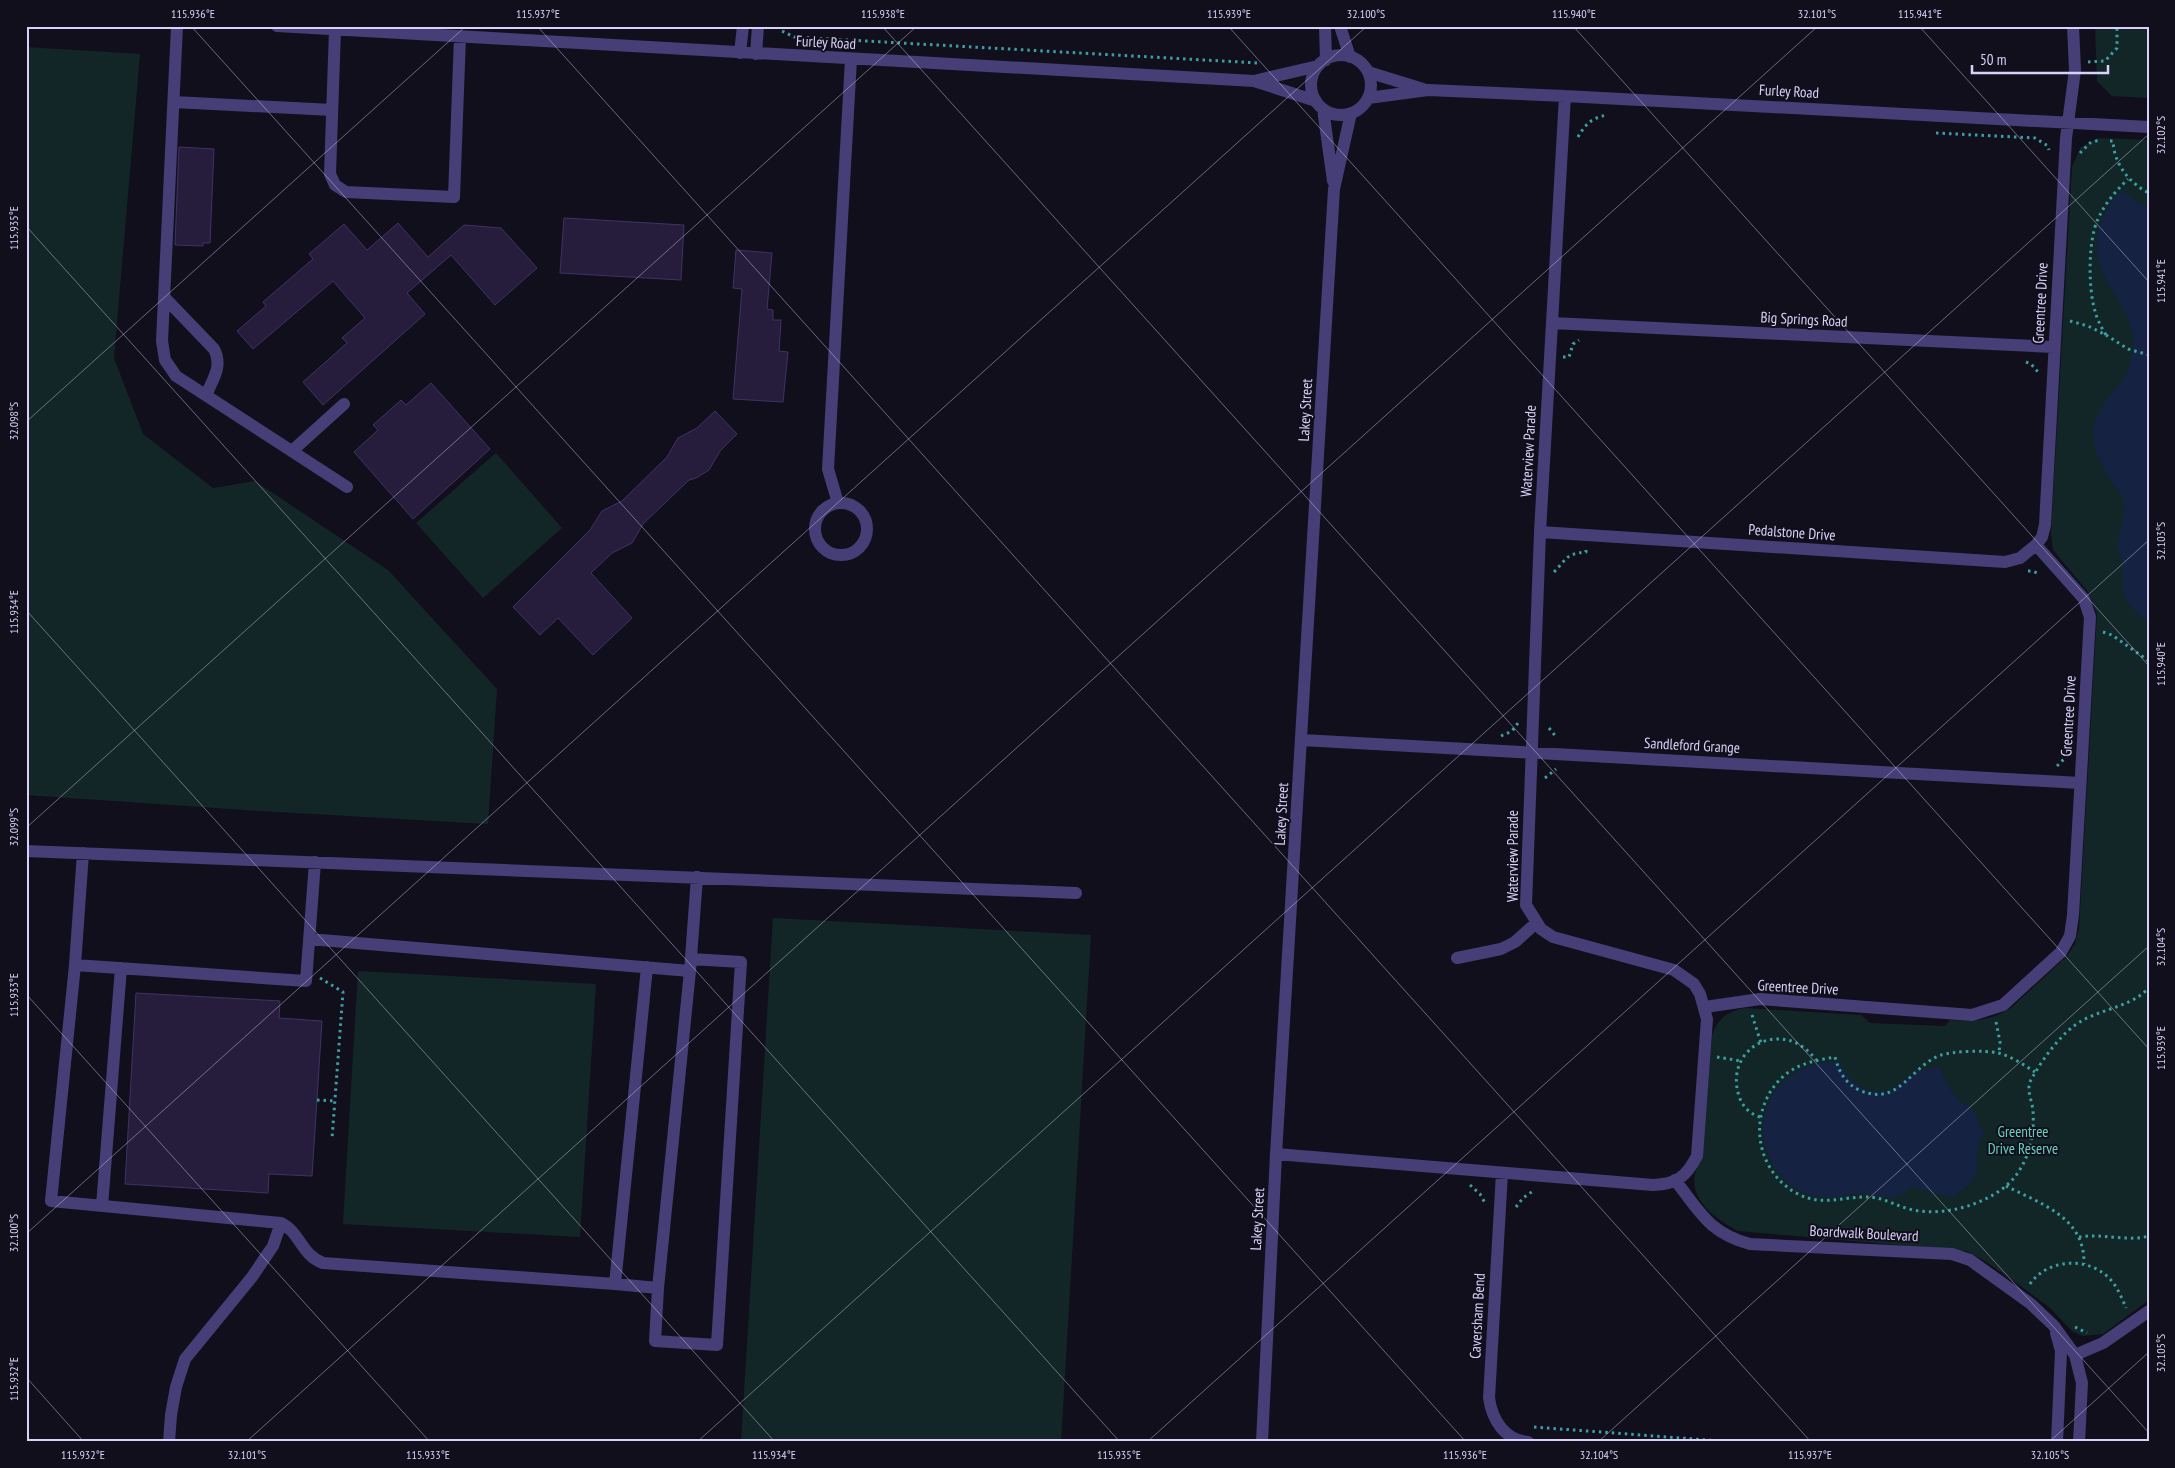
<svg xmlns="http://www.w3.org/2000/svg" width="2175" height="1468" font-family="'PT Sans Narrow',sans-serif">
  <rect width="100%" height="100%" fill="#120f1d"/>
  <path fill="#122627" d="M 2095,26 L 2149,26 L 2149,98 L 2112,96 L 2097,81 Z
    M 26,47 L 140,54 L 114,358 L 143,434 L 213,488 L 255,481 L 388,570 L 497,689 L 488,824 L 260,811 L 26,795 Z
    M 2098,138 L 2149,140 L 2149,1300 L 2103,1334 L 2083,1336 L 2073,1332 L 2050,1308 L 2022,1287 L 1985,1261 L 1966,1251 L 1738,1231 C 1718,1220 1689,1201 1695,1174 C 1696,1168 1700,1162 1702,1156 L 1712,1036 C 1717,1019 1727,1012 1744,1008 L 1861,1015 L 1870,1023 L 1945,1026 L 1950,1020 C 1974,1022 1991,1021 2012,1007 L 2067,956 L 2075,944 L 2079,928 L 2097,614 L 2088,592 L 2053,550 L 2051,532 L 2072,167 L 2080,148 Z
    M 496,453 L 562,528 L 483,598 L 416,523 Z
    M 773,918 L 1091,935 L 1061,1442 L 741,1442 Z
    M 358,971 L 596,984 L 580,1237 L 343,1224 Z"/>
  <path fill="#152241" d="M 2122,190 L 2135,201 L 2149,208 L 2149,622 C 2140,617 2127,605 2124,594 C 2121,585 2124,573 2122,564 C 2122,558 2118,552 2118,546 C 2119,531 2127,512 2122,497 C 2120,492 2114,486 2111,481 C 2100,465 2089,442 2095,421 C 2106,389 2131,387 2133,345 C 2135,301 2085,277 2099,228 C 2103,213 2111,201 2122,190 Z
    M 1838,1061 C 1851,1084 1871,1103 1898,1086 C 1904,1082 1910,1073 1917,1071 C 1924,1069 1932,1069 1940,1067 C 1946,1085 1956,1102 1973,1109 L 1984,1134 C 1966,1157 1994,1175 1951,1197 L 1912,1187 C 1906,1190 1901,1195 1895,1197 C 1886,1200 1874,1194 1865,1193 C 1849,1193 1832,1201 1816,1197 C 1758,1181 1742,1106 1795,1073 C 1808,1064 1823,1063 1838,1061 Z"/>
  <path fill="#261d3c" stroke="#403265" d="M 179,147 L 214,149 L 210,243 L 203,243 L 203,246 L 175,245 Z
    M 564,218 L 684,225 L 681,280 L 560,273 Z
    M 398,223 L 428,257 L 464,225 L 501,228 L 537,268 L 495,305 L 451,255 L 407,293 L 425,314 L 323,405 L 303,382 L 347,343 L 342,338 L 365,318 L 333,281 L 253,349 L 237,331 L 266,306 L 263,302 L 313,259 L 309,254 L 344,224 L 367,250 Z
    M 736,250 L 772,253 L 767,309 L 773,310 L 773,320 L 781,320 L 779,351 L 788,352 L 783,402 L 733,399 L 742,289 L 733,288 Z
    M 431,383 L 490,449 L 413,519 L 354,452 L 378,430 L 373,425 L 401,400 L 406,405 Z
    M 715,411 L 737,434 L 720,451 L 709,470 L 696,478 L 689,480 L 643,524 L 632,543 L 612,553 L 591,573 L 632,618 L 593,655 L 558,618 L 540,635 L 513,607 L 590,530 L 602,511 L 622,501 L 667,457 L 678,438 L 697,428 Z
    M 136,993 L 280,1001 L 279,1018 L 322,1021 L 312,1176 L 269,1174 L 268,1193 L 125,1184 Z"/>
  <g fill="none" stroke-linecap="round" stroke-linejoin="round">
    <path stroke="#3ca0a2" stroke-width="3" stroke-dasharray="2.5 4" stroke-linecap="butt" d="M 778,26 L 782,31 L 794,37 L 1258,63
      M 2088,62 L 2105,61 L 2117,48 L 2117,26
      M 1936,133 L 2035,138 L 2048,146 L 2049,150
      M 1578,137 C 1586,123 1592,118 1607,115
      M 2110,141 L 2113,141 C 2114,164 2129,183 2149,193
      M 2080,153 L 2090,143 L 2099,140
      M 2070,321 L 2088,326 L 2106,335 C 2101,327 2097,319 2095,311 C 2088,288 2088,240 2098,219 C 2105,203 2116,191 2128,179
      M 2106,335 L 2128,349 L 2149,355
      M 1563,357 L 1569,357 L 1573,344 L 1579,340
      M 2026,362 L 2031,364 L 2038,372
      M 2028,571 L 2032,571 L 2040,574
      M 1554,572 C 1567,559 1565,554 1586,552 L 1586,549
      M 2103,632 L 2112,635 L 2149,661
      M 1549,728 L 1557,738
      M 1501,736 L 1512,731 L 1518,723
      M 2057,766 L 2067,756
      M 1545,778 L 1556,769
      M 320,978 L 343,992 L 332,1139
      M 1752,1015 L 1761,1043
      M 1996,1022 L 2000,1042 L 1999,1053
      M 1717,1057 L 1741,1061
      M 2035,1072 C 2024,1065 2011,1056 1998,1053 C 1985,1050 1954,1051 1941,1055 C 1910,1066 1899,1108 1859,1090 C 1845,1083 1839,1072 1835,1057 C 1818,1060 1800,1063 1786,1074 C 1747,1106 1752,1168 1796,1193 C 1825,1209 1848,1193 1877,1198 C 1889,1201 1900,1207 1913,1210 C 1944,1216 1981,1206 2006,1186 C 2027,1168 2035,1138 2033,1111 C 2032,1099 2025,1089 2032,1078 C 2044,1057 2063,1030 2085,1019 C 2107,1008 2131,1006 2149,988
      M 317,1100 L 335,1101
      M 1760,1117 C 1750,1114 1742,1106 1739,1096 C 1723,1047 1784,1016 1816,1060
      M 1470,1185 L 1480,1194 L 1485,1203
      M 2006,1186 C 2041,1204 2085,1217 2084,1264
      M 1516,1207 L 1523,1198 L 1533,1191
      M 2079,1237 C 2102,1233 2126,1242 2149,1236
      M 2030,1284 C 2047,1259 2087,1256 2109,1278 C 2117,1286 2122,1298 2126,1308
      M 2075,1327 L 2087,1333
      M 1534,1427 L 1734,1442"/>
    <path stroke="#463f77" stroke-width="12" d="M 177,26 L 162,341 L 165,360 L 176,376 L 347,487
      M 277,26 L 1254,81 L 1316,101
      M 1325,26 L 1326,60
      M 1340,26 L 1350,57
      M 335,30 L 330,174 L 335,185 L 346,192 L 454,197 L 460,37
      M 740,53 L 743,26
      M 756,54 L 758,26
      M1311 85a30 30 0 1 1 60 0a30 30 0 1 1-60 0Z
      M 1368,72 L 1423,89
      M 1254,81 L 1318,66
      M 1368,98 L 1428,90 L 1565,96 L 2149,127
      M 174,102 L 332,110
      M 1323,109 L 1333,181
      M 164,297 L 214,349 C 223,366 213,379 206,395
      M 1552,323 L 2054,347
      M 292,451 L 344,404
      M 838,503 L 828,469 L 851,59
      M815 529a26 26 0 1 1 52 0a26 26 0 1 1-52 0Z
      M 1540,532 L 2005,562 L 2020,558 L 2036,545
      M 1302,740 L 2080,783
      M 26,851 L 1076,893
      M 83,853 L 75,965 L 306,981 L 315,862
      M 309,939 L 690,971 L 697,877
      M 1457,958 L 1501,949 L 1515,942 L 1536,923
      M 75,965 L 51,1201 L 281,1223 C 300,1232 301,1255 323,1263 L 615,1284
      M 647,967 L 615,1284 L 658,1288 L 690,971
      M 1705,1007 L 1760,999 L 1972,1015 L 2003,1005 L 2061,952 L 2070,936 L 2073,915 L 2090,617 L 2084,599 L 2036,545 L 2042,537 L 2045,525 L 2066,138 L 2075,70 L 2073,26
      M 1276,1154 L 1653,1185 C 1677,1184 1686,1177 1697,1156 L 1707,1019 L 1700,994 L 1694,984 L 1674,970 L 1553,937 L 1541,929 L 1526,905 L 1540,532 L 1565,96
      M 1502,1173 L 1489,1398 C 1492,1419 1504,1440 1528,1442
      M 1675,1180 C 1700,1212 1709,1233 1750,1244 L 1952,1254 L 1970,1260 L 2031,1304 L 2054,1326 L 2075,1355 L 2082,1383 L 2079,1442
      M 102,1206 L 121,968
      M 658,1288 L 655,1341 L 717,1345 L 741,962 L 691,959
      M 2056,1333 L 2061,1351 L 2057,1442
      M 2075,1355 L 2103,1343 L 2149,1311
      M 169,1442 L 171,1415 L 176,1387 L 185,1359 L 252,1277 L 273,1246 L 281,1223
      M 1262,1442 L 1276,1154 L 1334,189 L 1351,113"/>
  </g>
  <path fill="none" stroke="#d9d1f9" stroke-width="1" stroke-opacity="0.45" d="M 191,26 L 1466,1442M 537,26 L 1811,1442M 882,26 L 2149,1433M 1228,26 L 2149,1049M 1573,26 L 2149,666M 1919,26 L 2149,282M 26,226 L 1120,1442M 26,422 L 466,26M 26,610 L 775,1442M 26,828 L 917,26M 26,994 L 430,1442M 26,1234 L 1367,26M 26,1377 L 84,1442M 246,1442 L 1818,26M 697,1442 L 2149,134M 1147,1442 L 2149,540M 1598,1442 L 2149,946M 2049,1442 L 2149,1352"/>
  <g text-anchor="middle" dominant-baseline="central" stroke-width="4" stroke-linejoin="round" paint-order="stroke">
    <g font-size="15" fill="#d9d1f9" stroke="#120f1d">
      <text transform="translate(826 42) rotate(3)">Furley Road</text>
      <text transform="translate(1789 91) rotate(3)">Furley Road</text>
      <text transform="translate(2040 303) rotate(-87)">Greentree Drive</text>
      <text transform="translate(1804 319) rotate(3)">Big Springs Road</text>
      <text transform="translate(1305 410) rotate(-87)">Lakey Street</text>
      <text transform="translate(1528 451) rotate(-87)">Waterview Parade</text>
      <text transform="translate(1792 532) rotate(4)">Pedalstone Drive</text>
      <text transform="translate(2068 716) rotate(-87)">Greentree Drive</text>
      <text transform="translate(1692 745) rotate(3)">Sandleford Grange</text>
      <text transform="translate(1281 814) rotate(-87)">Lakey Street</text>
      <text transform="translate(1512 856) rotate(-90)">Waterview Parade</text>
      <text transform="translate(1798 987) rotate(3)">Greentree Drive</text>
      <text transform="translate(1257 1219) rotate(-87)">Lakey Street</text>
      <text transform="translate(1864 1233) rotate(3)">Boardwalk Boulevard</text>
      <text transform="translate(1477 1316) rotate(-87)">Caversham Bend</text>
    </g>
    <g font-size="15" fill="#66cfbe" stroke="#120f1d">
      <text x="2023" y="1131">Greentree<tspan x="2023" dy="17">Drive Reserve</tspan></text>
    </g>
  </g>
  <rect width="2175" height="1468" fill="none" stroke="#120f1d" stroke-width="55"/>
  <path d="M1972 65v8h136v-8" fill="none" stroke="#d9d1f9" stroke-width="2.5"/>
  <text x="1980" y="65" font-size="15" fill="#d9d1f9" stroke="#120f1d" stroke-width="4" paint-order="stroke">50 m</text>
  <rect x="28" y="28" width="2120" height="1412" fill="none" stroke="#d9d1f9" stroke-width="2"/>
  <g font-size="12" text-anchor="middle" fill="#d9d1f9">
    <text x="193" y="18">115.936°E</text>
    <text x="538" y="18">115.937°E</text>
    <text x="883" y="18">115.938°E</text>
    <text x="1229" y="18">115.939°E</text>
    <text x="1366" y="18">32.100°S</text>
    <text x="1574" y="18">115.940°E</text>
    <text x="1817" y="18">32.101°S</text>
    <text x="1920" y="18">115.941°E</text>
    <text transform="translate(2161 135) rotate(-90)" y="4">32.102°S</text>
    <text transform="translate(14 228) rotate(-90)" y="4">115.935°E</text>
    <text transform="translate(2161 281) rotate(-90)" y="4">115.941°E</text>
    <text transform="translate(14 421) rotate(-90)" y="4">32.098°S</text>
    <text transform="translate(2161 541) rotate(-90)" y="4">32.103°S</text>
    <text transform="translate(14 612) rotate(-90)" y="4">115.934°E</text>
    <text transform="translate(2161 664) rotate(-90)" y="4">115.940°E</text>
    <text transform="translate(14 827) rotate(-90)" y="4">32.099°S</text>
    <text transform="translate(2161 947) rotate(-90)" y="4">32.104°S</text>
    <text transform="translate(14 995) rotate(-90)" y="4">115.933°E</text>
    <text transform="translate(2161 1048) rotate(-90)" y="4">115.939°E</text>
    <text transform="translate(14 1233) rotate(-90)" y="4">32.100°S</text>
    <text transform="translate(2161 1353) rotate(-90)" y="4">32.105°S</text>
    <text transform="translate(14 1379) rotate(-90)" y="4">115.932°E</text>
    <text x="83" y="1459">115.932°E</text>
    <text x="247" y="1459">32.101°S</text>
    <text x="428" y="1459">115.933°E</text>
    <text x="774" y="1459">115.934°E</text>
    <text x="1119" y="1459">115.935°E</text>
    <text x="1465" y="1459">115.936°E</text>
    <text x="1599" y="1459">32.104°S</text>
    <text x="1810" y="1459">115.937°E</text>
    <text x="2050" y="1459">32.105°S</text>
  </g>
</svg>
